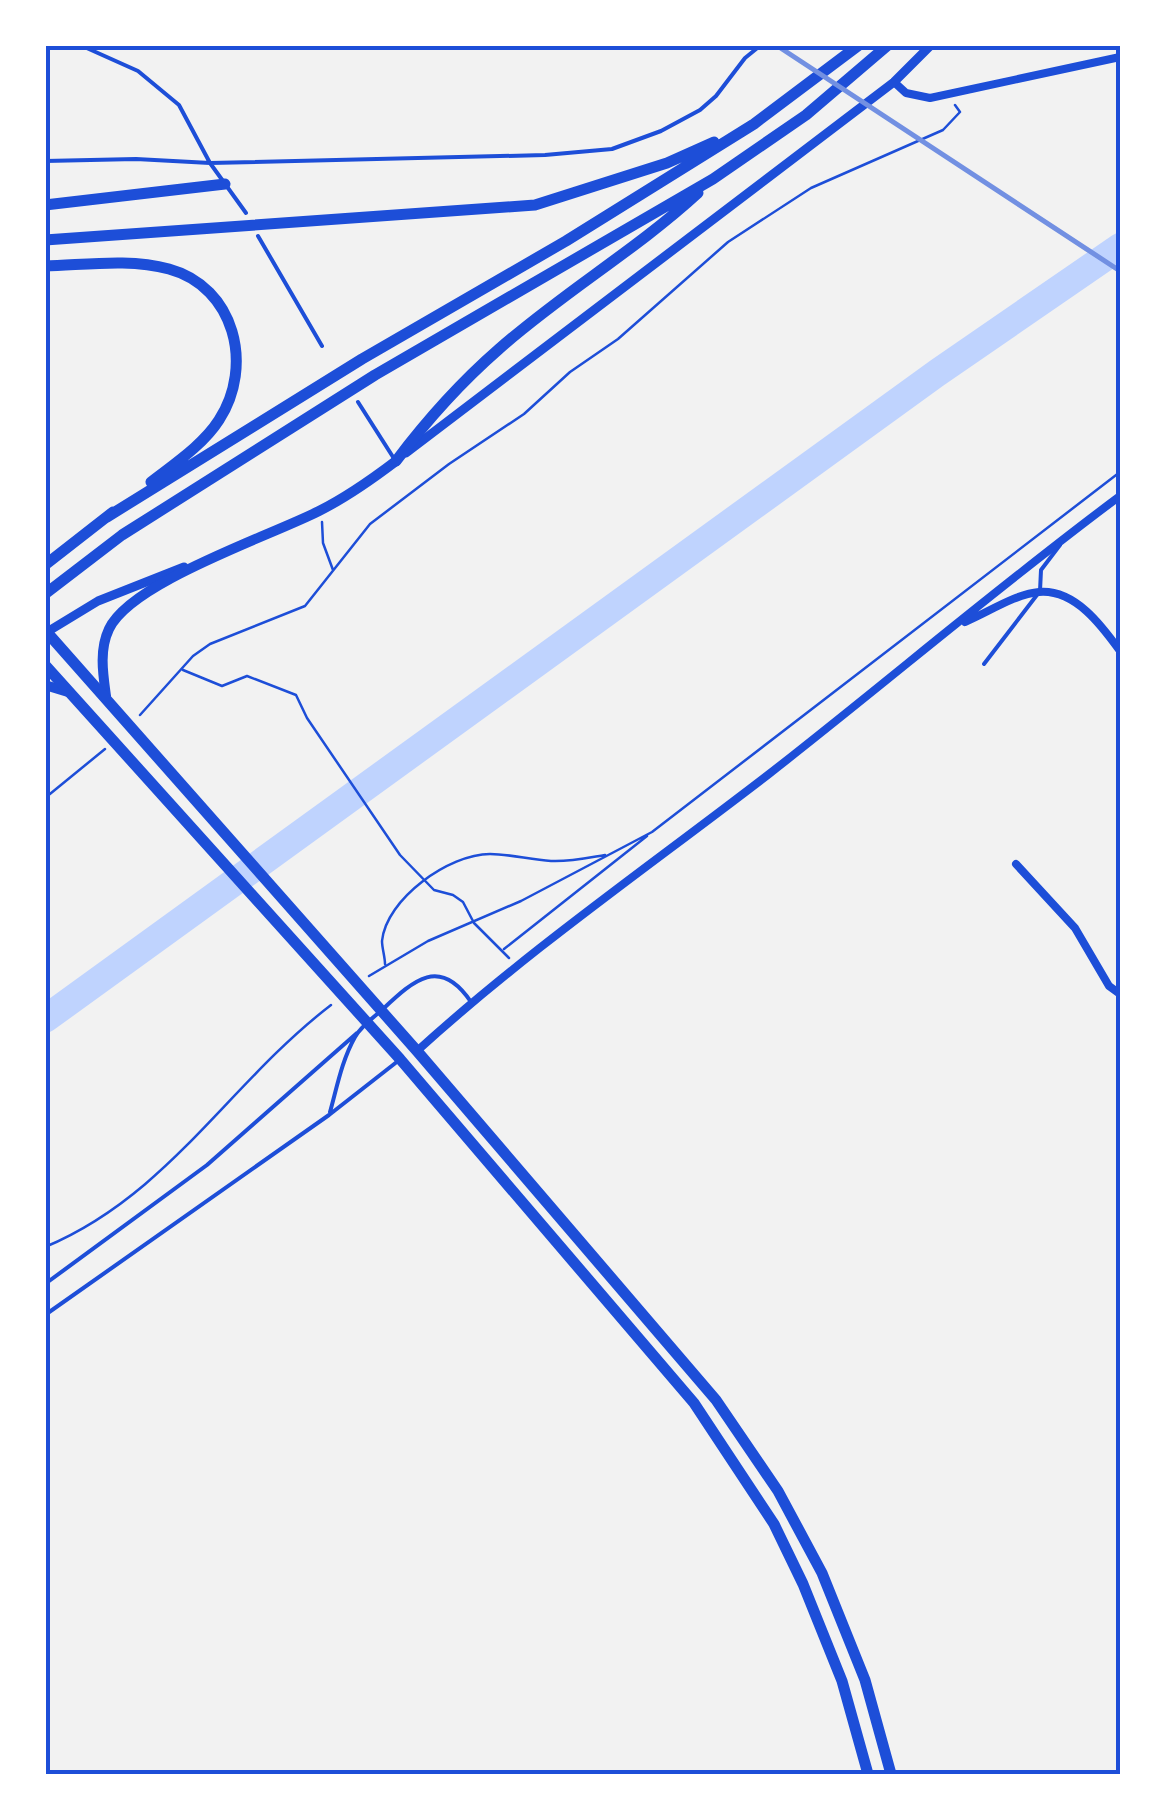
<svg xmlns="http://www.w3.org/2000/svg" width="1165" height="1819" font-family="Mulish,sans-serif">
  <rect width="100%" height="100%" fill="#f2f2f2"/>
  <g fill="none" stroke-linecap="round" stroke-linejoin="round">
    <path stroke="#bfd3fe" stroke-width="28" d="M 45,1019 L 937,373 L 1120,247"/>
    <path stroke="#1d4ed8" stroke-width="2.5" d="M 322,522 L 323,543 L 333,570
      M 183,670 L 222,686 L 247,676 L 296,695 L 307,718 L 400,855 L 434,890 L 453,895 L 463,902 L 474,923 L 509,958
      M 140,715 L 193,656 L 210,644 L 305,606 L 370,524 L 449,464 L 524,414 L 570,372 L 618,339 L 728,242 L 811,188 L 943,130 L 960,112 L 955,105
      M 45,798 L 105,749
      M 504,949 L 647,836
      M 385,964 C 385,957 382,948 382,941 C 386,899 449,854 490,854 C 510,854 531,860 551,861 C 569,862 587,858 605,855
      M 369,976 L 428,941 L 521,901 L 652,832 L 1120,472
      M 45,1247 C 169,1195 228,1084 331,1005"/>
    <path stroke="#1d4ed8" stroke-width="4" d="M 80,45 L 138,71 L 179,105 L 210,163 L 246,213
      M 45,161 L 136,159 L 210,163 L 545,155 L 612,149 L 661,131 L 700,110 L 716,96 L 745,58 L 761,45
      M 258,236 L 322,346
      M 358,402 L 393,457
      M 984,664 L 1040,591 L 1041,570 L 1060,545
      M 330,1112 C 337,1087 342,1060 355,1037 C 361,1026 374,1017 383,1009 C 414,980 440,956 471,1002
      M 45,1284 L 207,1165 L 357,1033
      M 45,1315 L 329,1115 L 398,1061"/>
    <path stroke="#1d4ed8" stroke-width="8" d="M 894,82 L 906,93 L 930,98 L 1120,57
      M 965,622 C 987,613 1015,594 1039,592 C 1075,589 1102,626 1120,651
      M 1016,864 L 1075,928 L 1109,986 L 1120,994
      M 417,1051 C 527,951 651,865 769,774 C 887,682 1000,585 1120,496"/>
    <path stroke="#1d4ed8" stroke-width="9" d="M 406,453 L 894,82 L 931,45
      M 47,632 L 98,601 L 184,567"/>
    <path stroke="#1d4ed8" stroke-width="10" d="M 45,685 L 68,692
      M 106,696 C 103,674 99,650 109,629 C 131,582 270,536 319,511 C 347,497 371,480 396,461"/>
    <path stroke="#1d4ed8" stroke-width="11" d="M 45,205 L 225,184
      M 45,240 L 535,205 L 667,163 L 714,142
      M 45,266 C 85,265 129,258 169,269 C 235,287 254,366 219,420 C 203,445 174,464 151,482
      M 396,461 C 427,420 460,383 499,349 C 562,293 636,250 698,193
      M 107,517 L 362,359 L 566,241 L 754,124 L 859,45
      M 45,565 L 113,512
      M 45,594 L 122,535 L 375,375 L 713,179 L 806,115 L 888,45
      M 45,630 L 417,1051 L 716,1400 L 778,1491 L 822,1573 L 865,1680 L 891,1774
      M 45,665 L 400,1059 L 694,1403 L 774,1524 L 803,1584 L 842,1681 L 868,1774"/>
    <path stroke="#7290e2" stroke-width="5" d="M 776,45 L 1120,271"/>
  </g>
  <rect width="1165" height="1819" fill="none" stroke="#ffffff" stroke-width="95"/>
  <rect x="48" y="48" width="1070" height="1724" fill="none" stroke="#1d4ed8" stroke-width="4"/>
</svg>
